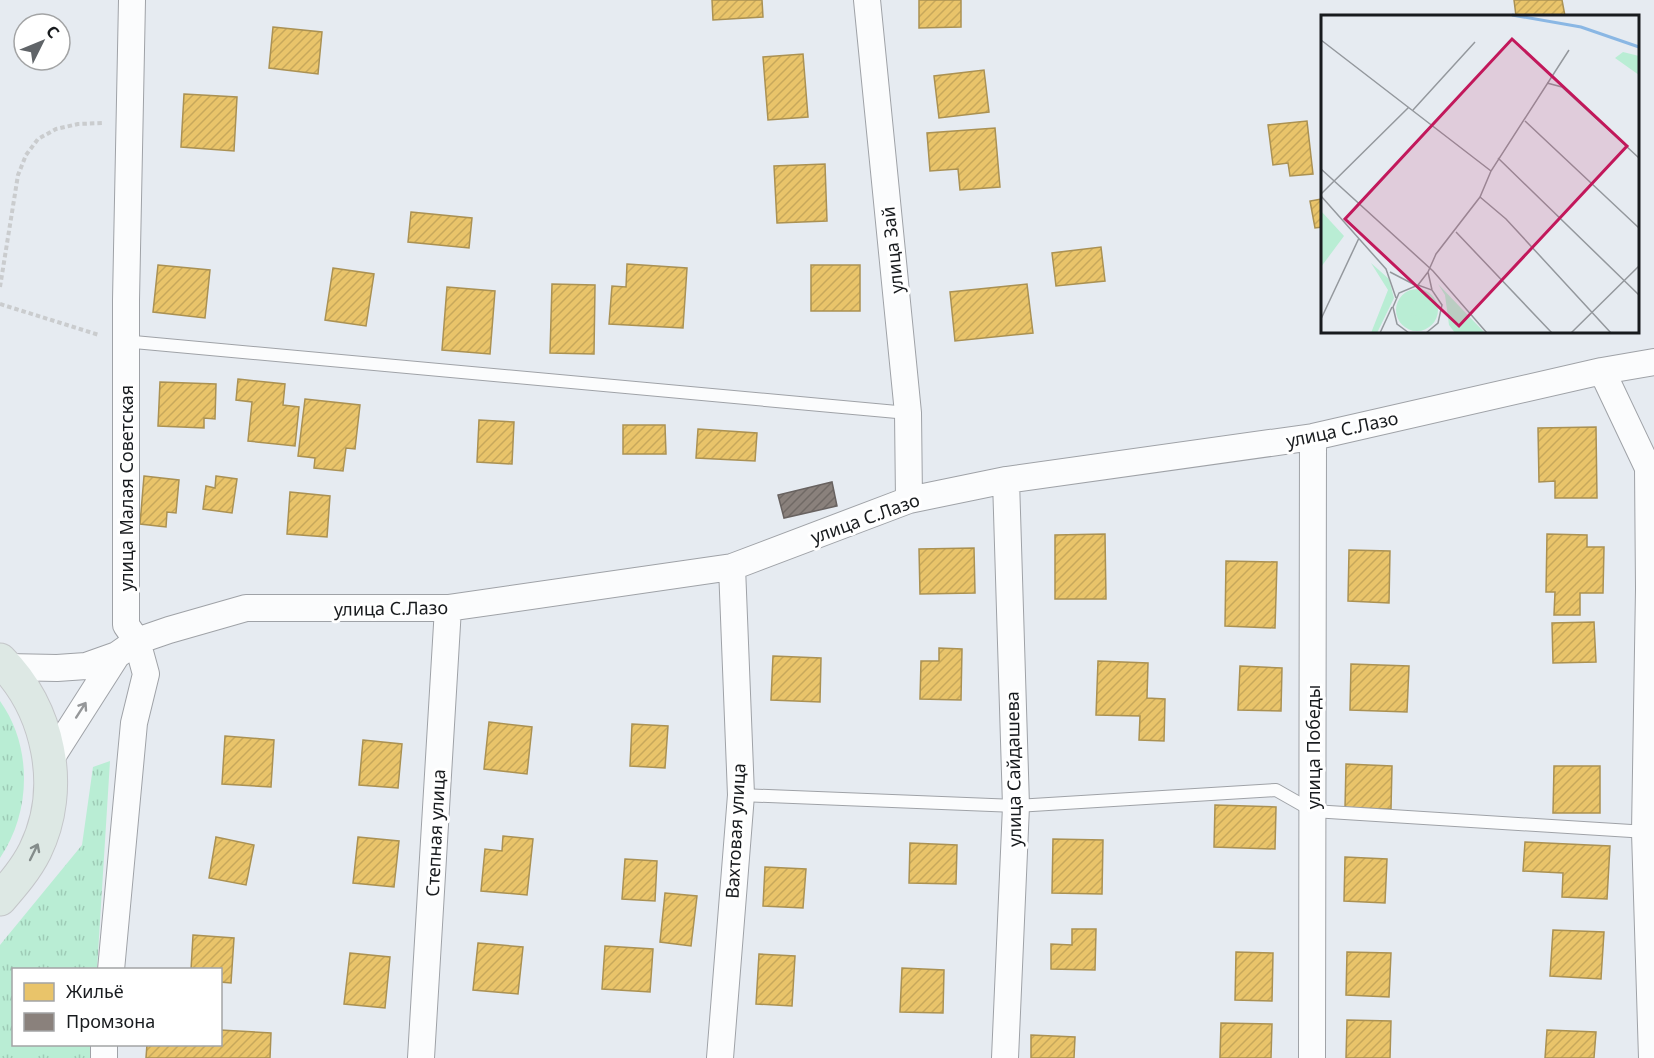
<svg xmlns="http://www.w3.org/2000/svg" width="1654" height="1058" font-family="'Noto Sans',sans-serif">
  <defs>
    <pattern id="grass-tufts" width="24" height="20" patternUnits="userSpaceOnUse" patternTransform="scale(1.5)"><rect width="24" height="20" fill="#b9edd4"/><path d="M3 7l-1-3M5 7V3M7 7l1-3M15 17l-1-3M17 17v-4M19 17l1-3" fill="none" stroke="#9ecbb6"/></pattern>
    <pattern id="homes-hatch" width="6" height="6" patternUnits="userSpaceOnUse" patternTransform="scale(1.5)"><rect width="6" height="6" fill="#e9c46a"/><path d="M-1 1l2-2M0 6l6-6M5 7l2-2" fill="none" stroke="#c7a85b"/></pattern>
    <pattern id="industry-hatch" width="6" height="6" patternUnits="userSpaceOnUse" patternTransform="scale(1.5)"><rect width="6" height="6" fill="#8a817c"/><path d="M-1 1l2-2M0 6l6-6M5 7l2-2" fill="none" stroke="#706965"/></pattern>
  </defs>
  <rect width="100%" height="100%" fill="#e6ebf1"/>
  <path fill="url(#grass-tufts)" d="M 0,701 C 33,747 31,813 0,858 Z
    M 110,761 L 97,969 L 14,970 L 14,1044 L 92,1045 L 91,1058 L 0,1058 L 0,945 L 82,845 L 93,767 Z"/>
  <path fill="url(#homes-hatch)" stroke="#aa9153" stroke-width="1.5" d="M 712,0 L 762,0 L 763,17 L 713,20 Z
    M 919,0 L 961,0 L 961,27 L 919,28 Z
    M 1514,0 L 1562,0 L 1565,16 L 1516,16 Z
    M 273,27 L 322,32 L 318,74 L 269,68 Z
    M 803,54 L 808,117 L 768,120 L 763,57 Z
    M 984,70 L 989,112 L 939,118 L 934,76 Z
    M 184,94 L 237,97 L 234,151 L 181,147 Z
    M 1307,121 L 1313,174 L 1290,176 L 1288,163 L 1273,165 L 1268,125 Z
    M 995,128 L 1000,187 L 960,190 L 958,169 L 930,171 L 927,133 Z
    M 825,164 L 827,221 L 777,223 L 774,166 Z
    M 1322,199 L 1322,227 L 1315,228 L 1310,201 Z
    M 411,212 L 472,218 L 469,248 L 408,242 Z
    M 1101,247 L 1105,281 L 1056,286 L 1052,253 Z
    M 627,264 L 687,268 L 683,328 L 609,324 L 612,286 L 626,287 Z
    M 158,265 L 210,270 L 205,318 L 153,312 Z
    M 811,265 L 860,265 L 860,311 L 811,311 Z
    M 333,268 L 374,274 L 366,326 L 325,320 Z
    M 552,284 L 595,285 L 594,354 L 550,353 Z
    M 1027,284 L 1033,333 L 955,341 L 950,292 Z
    M 447,287 L 495,291 L 490,354 L 442,350 Z
    M 238,379 L 285,384 L 283,405 L 299,407 L 295,446 L 248,441 L 252,402 L 236,400 Z
    M 160,382 L 216,384 L 215,419 L 204,418 L 204,428 L 158,426 Z
    M 305,399 L 360,405 L 355,449 L 346,448 L 343,471 L 314,468 L 315,458 L 298,456 Z
    M 479,420 L 514,422 L 512,464 L 477,462 Z
    M 623,425 L 665,425 L 666,454 L 623,454 Z
    M 1596,427 L 1597,498 L 1555,498 L 1555,481 L 1539,482 L 1538,428 Z
    M 698,429 L 757,433 L 755,461 L 696,458 Z
    M 144,476 L 179,480 L 176,513 L 167,512 L 166,527 L 140,524 Z
    M 216,476 L 237,479 L 232,513 L 203,509 L 206,486 L 215,488 Z
    M 290,492 L 330,496 L 327,537 L 287,534 Z
    M 1105,534 L 1106,599 L 1055,599 L 1055,535 Z
    M 1547,534 L 1587,535 L 1587,547 L 1604,547 L 1603,593 L 1580,593 L 1580,615 L 1554,615 L 1555,592 L 1546,592 Z
    M 974,548 L 975,593 L 920,594 L 919,549 Z
    M 1349,550 L 1390,551 L 1389,603 L 1348,601 Z
    M 1226,561 L 1277,562 L 1275,628 L 1225,626 Z
    M 1594,622 L 1596,662 L 1553,663 L 1552,623 Z
    M 939,648 L 962,649 L 961,700 L 920,699 L 921,661 L 939,661 Z
    M 773,656 L 821,658 L 820,702 L 771,700 Z
    M 1098,661 L 1148,663 L 1147,698 L 1165,699 L 1164,741 L 1139,740 L 1140,716 L 1096,715 Z
    M 1351,664 L 1409,666 L 1407,712 L 1350,710 Z
    M 1240,666 L 1282,668 L 1281,711 L 1238,710 Z
    M 489,722 L 532,727 L 527,774 L 484,769 Z
    M 632,724 L 668,726 L 665,768 L 630,766 Z
    M 225,736 L 274,740 L 271,787 L 222,784 Z
    M 363,740 L 402,744 L 398,788 L 359,785 Z
    M 1346,764 L 1392,766 L 1391,809 L 1345,808 Z
    M 1554,766 L 1600,766 L 1600,813 L 1553,813 Z
    M 1215,805 L 1276,807 L 1275,849 L 1214,847 Z
    M 503,836 L 533,839 L 527,895 L 481,891 L 485,849 L 502,851 Z
    M 216,837 L 254,845 L 246,885 L 209,878 Z
    M 358,837 L 399,841 L 394,887 L 353,883 Z
    M 1053,839 L 1103,840 L 1102,894 L 1052,893 Z
    M 1525,842 L 1610,846 L 1607,899 L 1562,897 L 1563,873 L 1523,871 Z
    M 910,843 L 957,845 L 956,884 L 909,883 Z
    M 1345,857 L 1387,859 L 1385,903 L 1344,901 Z
    M 625,859 L 657,861 L 655,901 L 622,899 Z
    M 765,867 L 806,869 L 803,908 L 763,906 Z
    M 665,893 L 697,896 L 691,946 L 660,942 Z
    M 1072,929 L 1096,929 L 1095,970 L 1051,969 L 1051,944 L 1072,945 Z
    M 1553,930 L 1604,932 L 1601,979 L 1550,976 Z
    M 193,935 L 234,938 L 231,983 L 220,982 L 220,970 L 191,970 Z
    M 478,943 L 523,947 L 518,994 L 473,990 Z
    M 605,946 L 653,949 L 650,992 L 602,989 Z
    M 1236,952 L 1273,953 L 1272,1001 L 1235,1000 Z
    M 1347,952 L 1391,953 L 1389,997 L 1346,995 Z
    M 350,953 L 390,957 L 385,1008 L 344,1004 Z
    M 759,954 L 795,956 L 792,1006 L 756,1004 Z
    M 902,968 L 944,970 L 943,1013 L 900,1012 Z
    M 1347,1020 L 1391,1021 L 1390,1058 L 1346,1058 Z
    M 1221,1023 L 1272,1024 L 1271,1058 L 1220,1058 Z
    M 220,1030 L 271,1033 L 270,1058 L 146,1058 L 147,1044 L 220,1044 Z
    M 1547,1030 L 1596,1032 L 1594,1058 L 1545,1058 Z
    M 1031,1035 L 1075,1037 L 1074,1058 L 1031,1058 Z"/>
  <path fill="url(#industry-hatch)" stroke="#686260" stroke-width="1.5" d="M 832,482 L 837,506 L 784,518 L 778,495 Z"/>
  <g fill="none" stroke-linecap="round" stroke-linejoin="round">
    <g stroke="#9fa2a7" stroke-width="14">
      <path id="lane" d="M 123,341 L 908,413
        M 741,795 L 1016,806 L 1276,790 L 1313,811 L 1647,832"/>
    </g>
    <g stroke="#9fa2a7" stroke-width="28">
      <path id="street" d="M 867,0 L 908,413 L 909,500
        M 1602,371 L 1648,468 L 1649,589 L 1645,832 L 1652,1058
        M 117,655 L 137,641 L 169,630 L 246,608 L 448,608 L 732,567 L 909,500 L 1006,480 L 1313,437 L 1602,371 L 1654,362
        M 7,667 L 57,668 L 86,666 L 117,655 L 50,760
        M 111,970 L 134,723 L 146,674 L 137,641 L 126,625 L 126,300 L 132,0
        M 104,1058 L 104,1044
        M 421,1058 L 448,608
        M 720,1058 L 741,795 L 732,567
        M 1005,1058 L 1016,806 L 1006,480
        M 1312,1058 L 1313,437"/>
    </g>
    <g stroke="#c4c6c9" stroke-width="35">
      <path id="primary" d="M 0,660 C 49,708 66,788 35,851 C 26,869 13,884 0,899"/>
    </g>
    <path stroke="#caccce" stroke-width="4" stroke-dasharray="4.5 3" stroke-linecap="butt" d="M 0,287 L 18,175 L 26,155 L 38,139 L 56,129 L 78,124 L 103,123
      M 0,304 L 99,335"/>
    <use href="#lane" stroke="#fbfcfd" stroke-width="12"/>
    <use href="#street" stroke="#fbfcfd" stroke-width="26"/>
    <use href="#primary" stroke="#dde8e4" stroke-width="33"/>
  </g>
  <defs><path id="oneway-shaft" d="M-6 0H5M1.5-3L5.5 0L1.5 3" fill="none" stroke-width="1.6" stroke-linecap="round" stroke-linejoin="round" transform="scale(1.5)"/></defs>
  <use stroke="#959799" href="#oneway-shaft" transform="translate(81 710) rotate(-57)"/>
  <use stroke="#848c8b" href="#oneway-shaft" transform="translate(34 852) rotate(-64)"/>
  <g text-anchor="middle" dominant-baseline="central" stroke-width="6" stroke-linejoin="round" paint-order="stroke">
    <g font-size="18" fill="#181b1e" stroke="#fff">
      <text transform="translate(892 250) rotate(-96)">улица Зай</text>
      <text transform="translate(1342 429) rotate(-12)">улица С.Лазо</text>
      <text transform="translate(126 488) rotate(-90)">улица Малая Советская</text>
      <text transform="translate(865 518) rotate(-20)">улица С.Лазо</text>
      <text transform="translate(391 608) rotate(-1)">улица С.Лазо</text>
      <text transform="translate(1313 747) rotate(-90)">улица Победы</text>
      <text transform="translate(1013 769) rotate(-91)">улица Сайдашева</text>
      <text transform="translate(735 831) rotate(-87)">Вахтовая улица</text>
      <text transform="translate(435 833) rotate(-87)">Степная улица</text>
    </g>
  </g>
  <g transform="translate(1321 15)">
    <rect width="318" height="318" fill="#e6ebf1"/>
    <path d="M 302,37 L 318,41 L 318,60 L 294,43 ZM 50,248 L 68,264 L 73,283 L 56,318 L 50,318 L 67,275 ZM 117,269 L 164,318 L 134,318 L 128,310 L 124,280 ZM75 295a21 21 0 1 1 42 0a21 21 0 1 1-42 0Z" fill="#b9edd4"/>
    <path d="M 0,196 L 23,221 L 0,252 Z" fill="#b9edd4"/>
    <path d="M 100,285 L 109,297 L 96,305 L 95,300 L 89,302 L 92,297 L 88,294 L 93,292 L 91,286 L 96,289 Z" fill="#b9edd4"/>
    <path fill="none" stroke="#8ab7e4" stroke-width="3" d="M 191,0 L 260,12 L 318,32"/>
    <path fill="none" stroke="#94989d" stroke-width="1.5" d="M 0,25 L 170,156M 226,68 L 241,72 L 318,143M 92,95 L 154,27M 204,106 L 318,213M 177,143 L 318,280M 0,154 L 112,256 L 166,318M 0,179 L 88,92M 0,181 L 65,254 L 75,283M 159,182 L 185,204 L 290,318M 135,217 L 231,318M 69,257 L 94,270M 107,257 L 115,239 L 159,182 L 170,156 L 248,35M 97,270 L 107,257 L 111,275M 0,304 L 38,223M 59,318 L 71,292M 88,318 L 76,309 L 72,292 L 78,278 L 97,270 L 111,275 L 121,290 L 117,308 L 105,318M 250,318 L 318,251"/>
    <path fill="#c2185b" fill-opacity="0.15" stroke="#c2185b" stroke-width="3" d="M 191,24 L 306,131 L 138,311 L 24,204 Z"/>
    <rect width="318" height="318" fill="none" stroke="#181b1e" stroke-width="3"/>
  </g>
  <rect x="12" y="968" width="210" height="78" fill="#ffffff" stroke="#a3a4a5" stroke-width="1.5"/>
  <rect x="24" y="983" width="30" height="18" fill="#e9c46a" stroke="#a3a4a5" stroke-width="1.5"/>
  <text x="66" y="998" font-size="18" fill="#181b1e">Жильё</text>
  <rect x="24" y="1013" width="30" height="18" fill="#8a817c" stroke="#a3a4a5" stroke-width="1.5"/>
  <text x="66" y="1028" font-size="18" fill="#181b1e">Промзона</text>
  <g transform="translate(42 42) rotate(47)"><circle r="28" fill="#ffffff" stroke="#a3a4a5" stroke-width="1.5"/>
  <path d="M0-4.5L10 22L0 15L-10 22Z" fill="#606468"/>
  <text y="-9" font-size="16" font-weight="bold" text-anchor="middle" fill="#181b1e">С</text>
  </g>
</svg>
